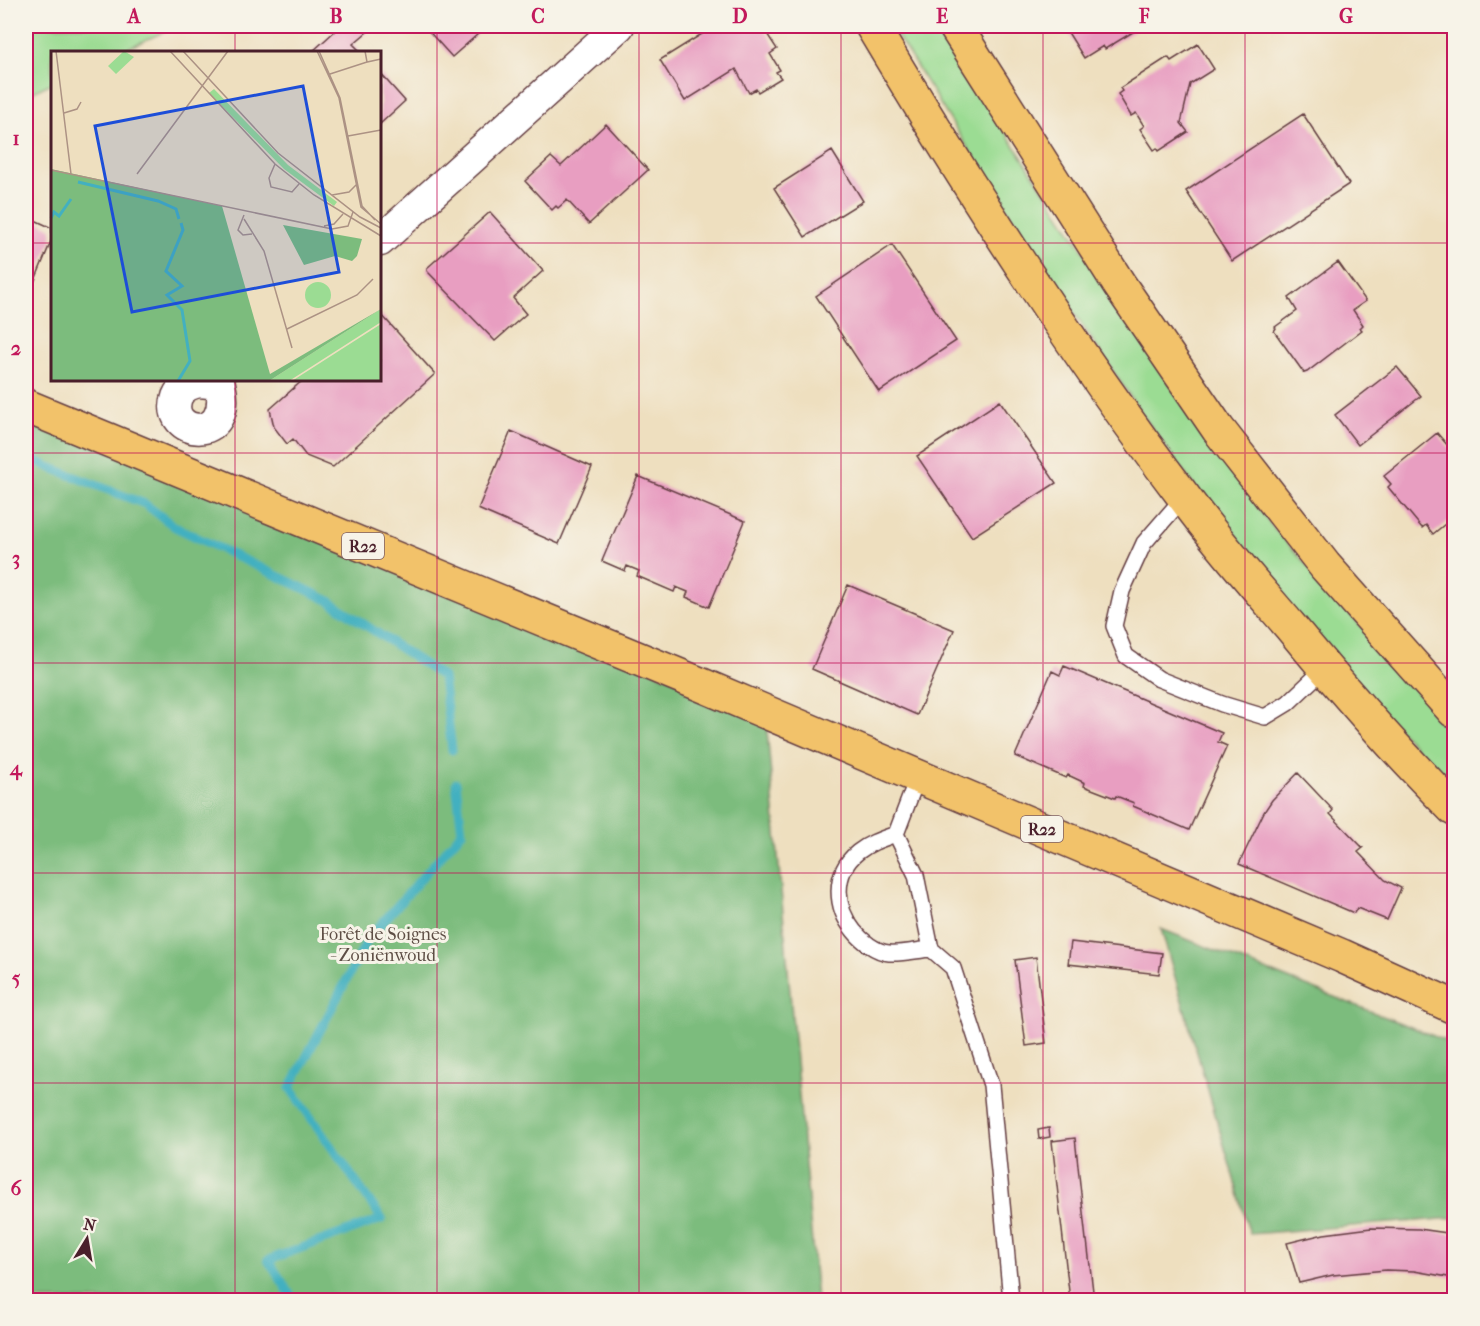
<svg xmlns="http://www.w3.org/2000/svg" width="1480" height="1326" font-family="'IM FELL French Canon',serif">
  <rect width="100%" height="100%" fill="#f7f3e8"/>
  <filter id="ink" filterUnits="userSpaceOnUse"><feTurbulence type="fractalNoise" baseFrequency=".0167" numOctaves="2"/><feDisplacementMap in="SourceGraphic" scale="12" xChannelSelector="R" yChannelSelector="G"/><feConvolveMatrix kernelMatrix="1 2 1 2 8 2 1 2 1" color-interpolation-filters="sRGB"/></filter>
  <filter id="wash" filterUnits="userSpaceOnUse"><feTurbulence type="fractalNoise" baseFrequency=".008" numOctaves="4" result="noise"/><feDisplacementMap in="SourceGraphic" scale="24" xChannelSelector="R" yChannelSelector="G"/><feGaussianBlur stdDeviation="1.35" result="paint"/><feColorMatrix in="noise" values="0 0 0 0 0 0 0 0 0 0 0 0 0 0 0 0 0 1.4 0 .05"/><feComposite in="paint" operator="in"/></filter>
  <g filter="url(#wash)">
    <rect width="100%" height="100%" fill="#eedfbf"/>
    <path fill="#9bdc93" stroke="#727e5f" stroke-width="1.5" d="M 26,26 L 177,26 L 119,52 L 52,52 L 52,83 L 26,95 Z
      M 891,26 L 937,26 L 972,81 L 1175,391 L 1271,525 L 1454,731 L 1454,786 L 1370,701 L 1240,549 L 1142,414 L 1040,262 Z"/>
    <path fill="#7cbc7d" stroke="#636e54" stroke-width="1.5" d="M 26,404 L 766,719 L 817,1300 L 26,1300 Z
      M 1161,929 L 1454,1044 L 1454,1218 L 1250,1234 Z"/>
    <g fill="none" stroke-linecap="round" stroke-linejoin="round">
      <path stroke="#43b0c0" stroke-width="9" d="M 26,456 L 49,467 L 145,504 L 175,527 L 328,600 L 443,677 L 452,750
        M 294,1300 L 268,1260 L 382,1219 L 290,1088 L 368,939 L 462,832 L 456,783"/>
    </g>
    <g id="blocks">
      <path fill="#e89ec1" d="M 332,26 L 374,26 L 353,44 L 361,52 L 312,52 L 336,30 Z
        M 424,26 L 487,26 L 452,57 Z
        M 697,26 L 754,26 L 756,30 L 762,26 L 777,49 L 770,54 L 780,70 L 776,72 L 781,78 L 758,92 L 756,89 L 749,93 L 736,69 L 685,101 L 660,60 L 702,34 Z
        M 1064,26 L 1143,26 L 1105,49 L 1103,46 L 1084,58 Z
        M 1198,44 L 1214,69 L 1190,84 L 1181,123 L 1188,132 L 1159,151 L 1157,148 L 1154,150 L 1140,129 L 1144,126 L 1136,113 L 1131,116 L 1118,94 L 1122,91 L 1120,88 L 1168,57 L 1171,61 Z
        M 380,73 L 405,101 L 380,124 Z
        M 1303,114 L 1349,184 L 1232,261 L 1186,191 Z
        M 606,124 L 648,170 L 589,224 L 567,200 L 558,208 L 556,206 L 552,210 L 525,181 L 551,157 L 561,166 Z
        M 832,151 L 863,201 L 805,237 L 774,188 Z
        M 490,212 L 543,271 L 513,298 L 526,314 L 495,341 L 427,271 L 427,268 Z
        M 26,216 L 52,228 L 52,239 L 26,302 Z
        M 892,245 L 956,341 L 879,392 L 816,296 Z
        M 1338,262 L 1366,301 L 1353,310 L 1363,325 L 1360,328 L 1362,330 L 1307,372 L 1304,373 L 1274,331 L 1276,328 L 1275,327 L 1297,311 L 1289,298 Z
        M 380,313 L 435,374 L 333,467 L 306,456 L 293,439 L 287,444 L 274,427 L 270,409 L 303,380 L 380,380 Z
        M 1397,367 L 1421,396 L 1358,445 L 1335,415 Z
        M 1000,401 L 1056,483 L 972,537 L 917,456 Z
        M 511,431 L 592,467 L 559,544 L 478,509 Z
        M 1437,433 L 1454,453 L 1454,524 L 1450,520 L 1433,534 L 1426,525 L 1422,528 L 1388,487 L 1391,484 L 1384,476 Z
        M 638,476 L 745,521 L 709,607 L 686,597 L 688,592 L 676,587 L 674,592 L 637,576 L 639,571 L 627,566 L 625,571 L 602,561 Z
        M 848,585 L 954,630 L 917,715 L 812,669 Z
        M 1064,666 L 1222,733 L 1218,742 L 1227,746 L 1189,830 L 1133,806 L 1134,803 L 1116,796 L 1115,798 L 1084,786 L 1085,783 L 1068,775 L 1066,778 L 1015,756 L 1052,671 L 1060,675 Z
        M 1298,773 L 1333,810 L 1330,814 L 1363,848 L 1358,852 L 1385,880 L 1401,888 L 1387,920 L 1357,908 L 1354,913 L 1239,864 L 1264,812 L 1272,800 Z
        M 1071,942 L 1162,953 L 1159,974 L 1068,964 Z
        M 1036,957 L 1046,1043 L 1026,1046 L 1015,960 Z
        M 1049,1128 L 1050,1137 L 1039,1139 L 1038,1130 Z
        M 1075,1138 L 1086,1240 L 1087,1240 L 1094,1300 L 1070,1300 L 1064,1248 L 1052,1141 Z
        M 1371,1228 L 1419,1229 L 1454,1234 L 1454,1278 L 1414,1271 L 1386,1270 L 1333,1275 L 1299,1283 L 1287,1243 L 1324,1234 Z"/>
    </g>
  </g>
  <g filter="url(#ink)">
    <use href="#blocks" fill-opacity="0" stroke="#633c41" stroke-width="1.5"/>
    <g fill="none" stroke-linecap="round" stroke-linejoin="round">
      <g stroke="#633c41" stroke-width="18">
        <path id="service" d="M 1184,497 L 1144,543 L 1122,591 L 1114,626 L 1126,656 L 1159,679 L 1222,704 L 1265,717 L 1288,703 L 1325,668
          M 896,834 L 916,875 L 931,949 L 953,968 L 991,1085 L 1011,1300
          M 896,834 C 882,839 869,843 858,852 C 832,873 835,908 854,931 C 862,941 876,952 889,953 C 902,954 918,950 931,949
          M 896,834 L 918,776"/>
      </g>
      <g stroke="#633c41" stroke-width="33">
        <path id="minor" d="M 380,241 L 619,26
          M 199,382 L 220,384 C 235,447 163,436 177,397 C 181,387 190,384 199,382 Z"/>
      </g>
      <g stroke="#633c41" stroke-width="36">
        <path id="primary" d="M 872,26 C 968,187 1070,347 1184,497 C 1217,542 1254,584 1290,626 C 1342,689 1396,751 1454,809
          M 955,26 L 1119,284 L 1218,429 L 1325,566 L 1454,711
          M 26,406 L 702,685 L 1342,956 L 1454,1007"/>
      </g>
      <use href="#service" stroke="#fff" stroke-width="15"/>
      <use href="#minor" stroke="#fff" stroke-width="30"/>
      <use href="#primary" stroke="#f2c26a" stroke-width="33"/>
    </g>
  </g>
  <path fill="none" stroke="#c2185b" stroke-width="1.5" stroke-opacity="0.55" d="M 235,26 L 235,52M 437,26 L 437,1300M 639,26 L 639,1300M 841,26 L 841,1300M 1043,26 L 1043,1300M 1245,26 L 1245,1300M 26,243 L 52,243M 380,243 L 1454,243M 235,380 L 235,1300M 26,453 L 1454,453M 26,663 L 1454,663M 26,873 L 1454,873M 26,1083 L 1454,1083"/>
  <g text-anchor="middle" dominant-baseline="central" stroke-width="6" stroke-linejoin="round" paint-order="stroke">
    <g fill="#f7f3e8" stroke="#7e5f64" stroke-width="1.5">
      <rect x="342" y="533" width="42" height="26" rx="4.5"/>
      <rect x="1021" y="816" width="42" height="26" rx="4.5"/>
    </g>
    <g font-size="16" font-weight="bold" fill="#4a1f2b">
      <text x="363" y="546">R22</text>
      <text x="1042" y="829">R22</text>
    </g>
    <g font-size="18" fill="#5e4e45" stroke="#f7f3e8">
      <text x="383" y="934">Forêt de Soignes<tspan x="383" dy="21">- Zoniënwoud</tspan></text>
    </g>
  </g>
  <g transform="translate(51 51)">
    <rect width="330" height="330" fill="#eedfbf"/>
    <path d="M 73,0 L 83,6 L 65,23 L 57,15 ZM 163,38 L 237,114 L 286,151 L 283,155 L 233,118 L 158,42 ZM254 244a13 13 0 1 1 26 0a13 13 0 1 1-26 0ZM 330,258 L 330,271 L 238,330 L 218,330 ZM 330,273 L 330,330 L 241,330 Z" fill="#9bdc93"/>
    <path d="M 0,118 L 171,155 L 219,323 L 330,258 L 218,330 L 0,330 ZM 232,174 L 311,188 L 306,205 L 301,210 L 284,205 L 253,214 Z" fill="#7cbc7d"/>
    <path fill="none" stroke="#43b0c0" stroke-width="3" d="M 27,131 L 107,150 L 125,158 L 128,168M 0,167 L 3,161 L 8,165 L 20,148M 127,330 L 139,310 L 131,259 L 116,244 L 131,235 L 115,220 L 132,179 L 130,172"/>
    <path fill="none" stroke="#ac9284" stroke-width="1.5" d="M 5,0 L 20,123M 119,0 L 224,113 L 263,144 L 330,185M 132,0 L 227,102 L 309,166 L 330,177M 266,0 L 288,47 L 310,156 L 330,173M 268,0 L 289,47 L 311,155 L 324,169M 314,0 L 316,11 L 330,8M 279,23 L 316,11M 13,62 L 26,58 L 30,51M 297,85 L 330,79M 224,113 L 218,127 L 220,136 L 241,141 L 248,133M 0,119 L 281,178 L 297,175 L 302,161M 86,123 L 177,0M 281,144 L 298,141 L 306,133M 193,164 L 187,179 L 192,184 L 201,183M 193,168 L 213,200 L 241,297M 273,175 L 283,173 L 292,163M 236,278 L 306,244 L 322,228"/>
    <path fill="#1d4ed8" fill-opacity="0.15" stroke="#1d4ed8" stroke-width="3" d="M 252,35 L 288,221 L 81,261 L 44,75 Z"/>
    <rect width="330" height="330" fill="none" stroke="#4a1f2b" stroke-width="3"/>
  </g>
  <rect width="1480" height="1326" fill="none" stroke="#f7f3e8" stroke-width="66"/>
  <g transform="translate(87 1239) rotate(11)" stroke="#f7f3e8" stroke-width="4.5" paint-order="stroke">
  <path d="M0-4.5L10 22L0 15L-10 22Z" fill="#4a1f2b"/>
  <text y="-9" font-size="16" font-weight="bold" text-anchor="middle" fill="#4a1f2b">N</text>
  </g>
  <rect x="33" y="33" width="1414" height="1260" fill="none" stroke="#c2185b" stroke-width="2"/>
  <g font-size="20" text-anchor="middle" font-weight="bold" fill="#c2185b">
    <text x="134" y="23">A</text>
    <text x="336" y="23">B</text>
    <text x="538" y="23">C</text>
    <text x="740" y="23">D</text>
    <text x="942" y="23">E</text>
    <text x="1144" y="23">F</text>
    <text x="1346" y="23">G</text>
    <text x="16" y="145">1</text>
    <text x="16" y="355">2</text>
    <text x="16" y="565">3</text>
    <text x="16" y="775">4</text>
    <text x="16" y="985">5</text>
    <text x="16" y="1195">6</text>
  </g>
</svg>
